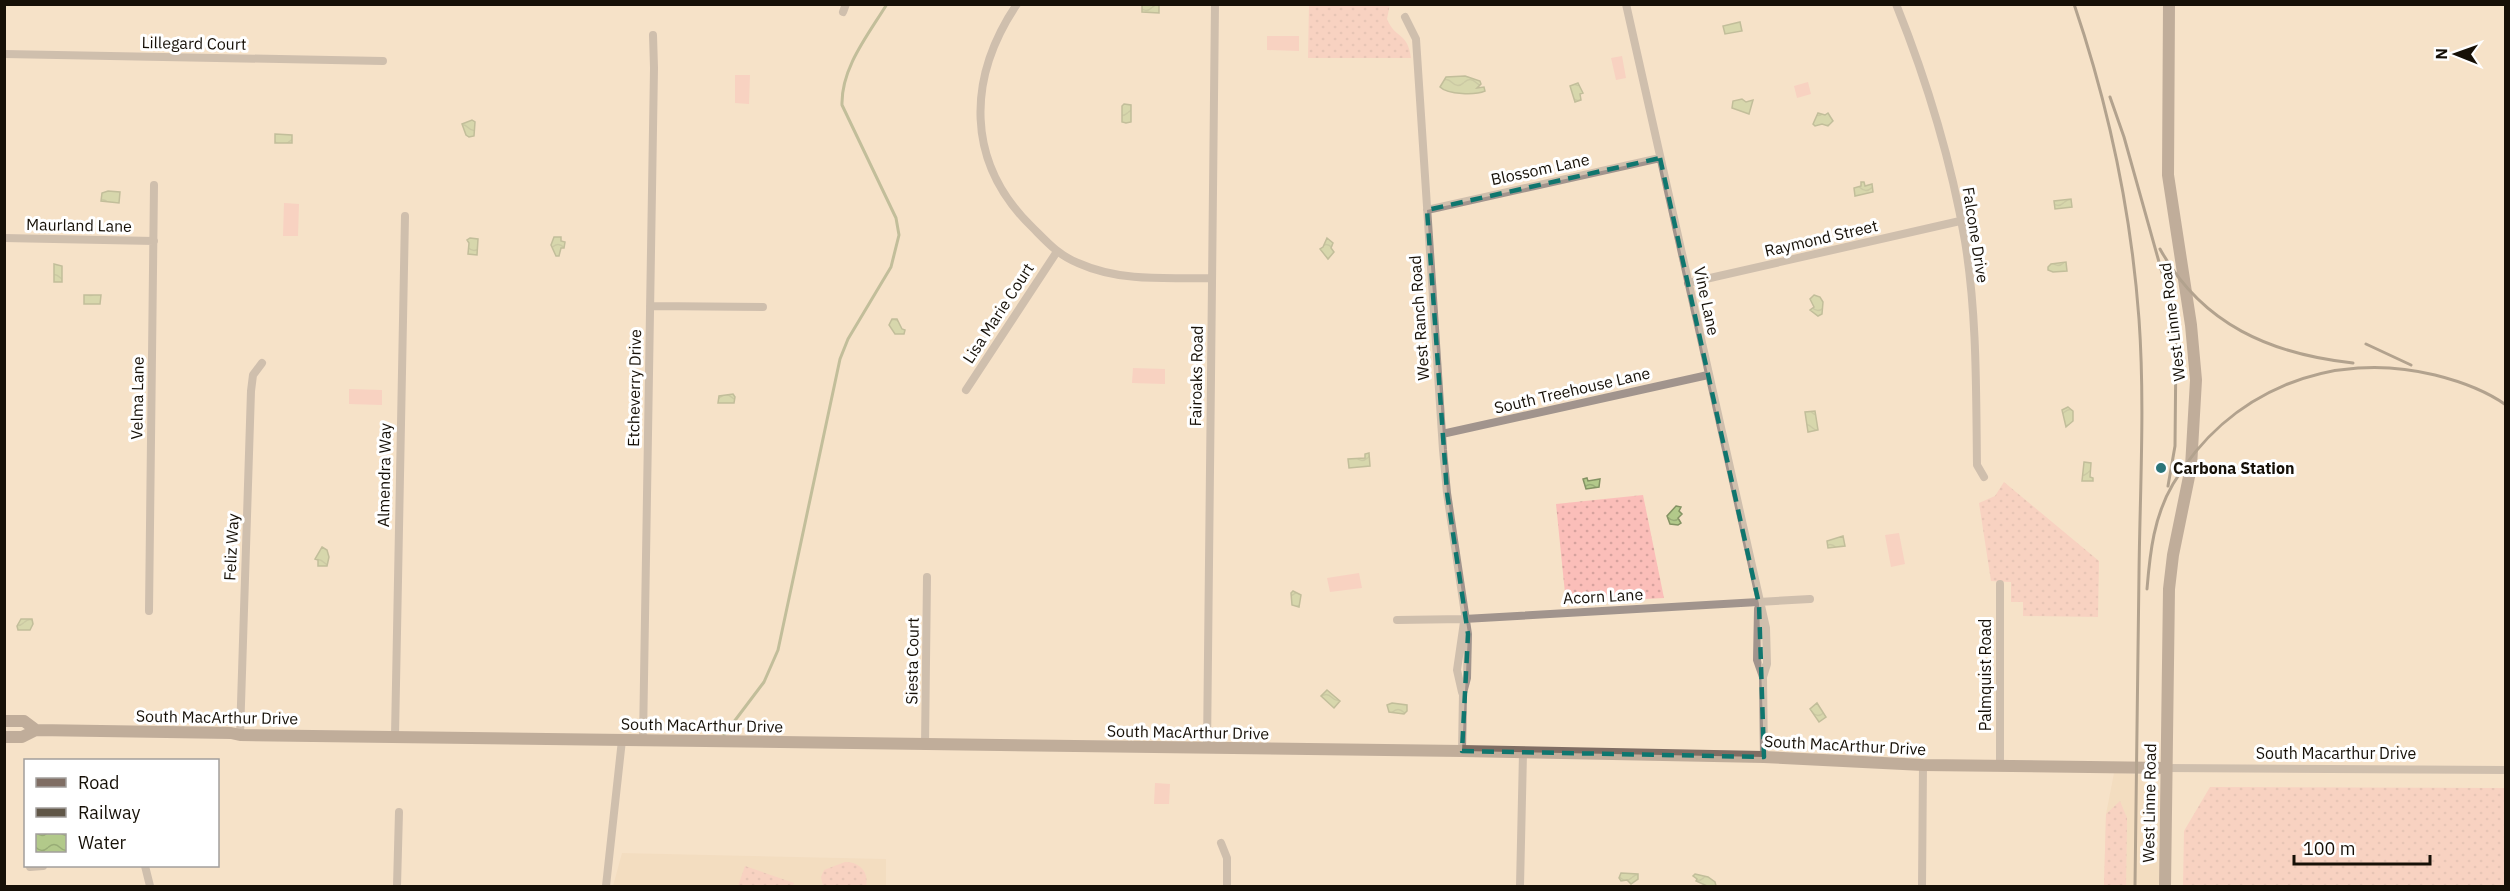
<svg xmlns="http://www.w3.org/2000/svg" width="2510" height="891" font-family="'IBM Plex Sans',sans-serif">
  <defs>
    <pattern id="grass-dots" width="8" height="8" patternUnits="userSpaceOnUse" patternTransform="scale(1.5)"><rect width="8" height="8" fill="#fbbeb9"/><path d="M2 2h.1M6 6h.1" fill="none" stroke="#d6a29e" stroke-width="1.8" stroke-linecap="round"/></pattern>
    <pattern id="water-waves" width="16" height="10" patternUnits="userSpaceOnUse" patternTransform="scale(1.5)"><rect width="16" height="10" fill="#b2c98a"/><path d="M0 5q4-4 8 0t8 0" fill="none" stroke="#98ac76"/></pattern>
  </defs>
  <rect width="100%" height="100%" fill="#f6e2c8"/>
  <path fill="#f0d7b7" d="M 2114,773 L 2149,775 L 2156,781 L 2161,795 L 2160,886 L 2104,886 L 2106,814 Z
    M 622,853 L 886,859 L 886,886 L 613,886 Z"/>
  <path fill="url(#grass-dots)" d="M 1390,4 L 1387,19 C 1395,39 1408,32 1411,58 L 1308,58 L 1309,5 Z
    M 2004,482 L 2099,561 L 2098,617 L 2023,616 L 2023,602 L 2011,602 L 2011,582 L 1991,581 L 1979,503 L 1995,496 Z
    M 1643,495 L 1664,598 L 1566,603 L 1556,504 Z
    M 2210,787 L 2505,788 L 2505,886 L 2183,886 L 2184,831 Z
    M 2120,801 L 2127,818 L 2126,886 L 2104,886 L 2106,814 Z
    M 845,862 C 860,862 869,872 866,886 L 823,886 L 821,877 L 824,870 Z
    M 745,866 L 794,883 L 793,886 L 738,886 Z"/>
  <path fill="#fbbeb9" d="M 1267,36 L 1299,36 L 1299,51 L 1267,50 Z
    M 1622,56 L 1626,78 L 1616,80 L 1611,58 Z
    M 735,75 L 750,75 L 749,104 L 735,103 Z
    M 1808,82 L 1811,94 L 1797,98 L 1794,86 Z
    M 284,203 L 299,204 L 298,236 L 283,236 Z
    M 1133,368 L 1165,369 L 1165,384 L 1132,383 Z
    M 349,389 L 382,390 L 382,405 L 349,404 Z
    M 1899,533 L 1905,564 L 1891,567 L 1885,535 Z
    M 1359,573 L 1362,588 L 1330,592 L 1327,578 Z
    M 1155,783 L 1170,784 L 1169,804 L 1154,804 Z"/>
  <path fill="url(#water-waves)" stroke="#839263" stroke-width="1.5" d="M 1142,5 L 1159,5 L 1159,13 L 1142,12 Z
    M 1740,22 L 1742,31 L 1725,34 L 1723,26 Z
    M 1465,76 L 1480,81 L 1481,84 L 1477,88 L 1484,87 L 1485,91 C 1476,95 1448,95 1440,87 L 1446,77 Z
    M 1578,83 L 1583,93 L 1580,94 L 1581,100 L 1575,102 L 1570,86 Z
    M 1742,99 L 1746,102 L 1753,100 L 1749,114 L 1732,108 L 1733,101 Z
    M 1124,104 L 1131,105 L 1131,122 L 1126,123 L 1122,122 L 1122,106 Z
    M 1818,113 L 1825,115 L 1828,113 L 1833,121 L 1828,126 L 1822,124 L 1815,126 L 1813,124 Z
    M 472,120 L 475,122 L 474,136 L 469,137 L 466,135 L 462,124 Z
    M 275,134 L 292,135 L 292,143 L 275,143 Z
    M 1861,182 L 1864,182 L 1865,186 L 1872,184 L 1873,192 L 1855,196 L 1854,188 L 1861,186 Z
    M 108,191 L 120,192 L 119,203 L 101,201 L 102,193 Z
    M 2071,199 L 2072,207 L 2055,209 L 2054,201 Z
    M 554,237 L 561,237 L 561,241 L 565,242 L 564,248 L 561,248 L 559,256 L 556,256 L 551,245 Z
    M 470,238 L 478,239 L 477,255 L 468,254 L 469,243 L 467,240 Z
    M 1327,238 L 1333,243 L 1331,248 L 1334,252 L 1328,259 L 1320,249 L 1323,247 Z
    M 2066,262 L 2067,271 L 2053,272 L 2048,270 L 2048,267 L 2051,264 Z
    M 54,264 L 62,266 L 62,282 L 54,282 Z
    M 84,295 L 101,295 L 100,304 L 84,304 Z
    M 1814,295 L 1820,297 L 1823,302 L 1822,314 L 1818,316 L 1810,310 L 1814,307 L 1810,299 Z
    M 892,319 L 897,319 L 902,329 L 905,330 L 904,334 L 895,334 L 889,325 Z
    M 733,394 L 735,397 L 734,403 L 718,403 L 719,396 Z
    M 2068,407 L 2073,411 L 2073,421 L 2066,427 L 2062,410 Z
    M 1815,411 L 1818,430 L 1808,432 L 1805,412 Z
    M 1369,453 L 1370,466 L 1349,468 L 1348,459 L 1365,458 L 1365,454 Z
    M 2084,462 L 2091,463 L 2090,477 L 2093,478 L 2093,481 L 2082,481 Z
    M 1587,478 L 1588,481 L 1600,479 L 1599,487 L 1586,489 L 1583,479 Z
    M 1676,506 L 1681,507 L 1679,511 L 1682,514 L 1678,518 L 1681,523 L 1678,525 L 1670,524 L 1667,516 Z
    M 1843,536 L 1845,546 L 1828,548 L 1827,541 Z
    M 322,547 L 327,550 L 329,557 L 327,566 L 318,566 L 318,560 L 315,559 Z
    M 1293,591 L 1301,595 L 1299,607 L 1292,605 L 1291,593 Z
    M 21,619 L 32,619 L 33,624 L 30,630 L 18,630 L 17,626 Z
    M 1327,690 L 1340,701 L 1334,708 L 1321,696 Z
    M 1392,703 L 1407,705 L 1407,711 L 1404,714 L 1389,712 L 1387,705 Z
    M 1817,703 L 1826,717 L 1819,722 L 1810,709 Z
    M 1621,873 L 1638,874 L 1638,879 L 1631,884 L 1627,880 L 1621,881 L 1619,878 Z
    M 1695,874 L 1708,877 L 1715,882 L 1716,886 L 1707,886 L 1696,881 L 1697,879 L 1693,876 Z"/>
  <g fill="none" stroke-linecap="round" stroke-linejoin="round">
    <path stroke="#839263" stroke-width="3" d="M 724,735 L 764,682 L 778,650 L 840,359 L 848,339 L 891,267 L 899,235 L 896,218 L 842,105 C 841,68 868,35 887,4"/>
    <path stroke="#a1948d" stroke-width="8" d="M 1017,4 C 967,78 965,162 1032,227 C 1047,242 1058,255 1078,263 C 1120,282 1167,278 1212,278
      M 1626,4 L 1766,628 L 1767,664 L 1763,677
      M 1896,4 C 1927,81 1951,160 1965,241 C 1977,314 1976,391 1977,465 L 1984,477
      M 843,12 L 846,4
      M 1405,17 L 1416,39 L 1443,450 L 1447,493 L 1468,634 L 1467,678 L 1463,693 L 1462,751
      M 4,54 L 383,61
      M 1427,210 L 1660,158
      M 4,238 L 154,241
      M 1688,283 L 1960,221
      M 650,306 L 763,307
      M 966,390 L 1056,253
      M 1442,434 L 1708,375
      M 1758,609 L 1757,660 L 1763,677 L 1764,757
      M 149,611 L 154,185
      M 1397,620 L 1464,619 L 1810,599
      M 1462,692 L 1457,670 L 1464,622
      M 240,735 L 251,391 L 253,375 L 262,363
      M 395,736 L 405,216
      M 643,740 L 654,68 L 653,35
      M 925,746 L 927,577
      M 1207,749 L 1215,4
      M 2000,767 L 2000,584
      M 2166,768 L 2506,770
      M 1221,843 L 1227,858 L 1227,886
      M 145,866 L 150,886
      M 30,867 L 43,866
      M 397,886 L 399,812
      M 606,886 L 622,740
      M 1520,886 L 1523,753
      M 1922,886 L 1923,765"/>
    <path stroke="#7f6d63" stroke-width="12" d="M 4,721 L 24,721 L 36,730
      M 4,737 L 22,737 L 36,730 L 231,733 L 240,735 L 1462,751 L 1764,757 L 1923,765 L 2166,768
      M 2165,886 L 2169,589 L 2173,555 L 2191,467 L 2196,380 L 2191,325 L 2168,175 L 2169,4"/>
    <path stroke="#605647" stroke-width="3" d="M 2074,4 C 2109,107 2131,211 2139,319 C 2145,404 2140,489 2139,573 C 2138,678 2136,782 2135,886
      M 2110,97 L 2124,137 L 2173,312 L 2176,343 L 2175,446 L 2168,486
      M 2160,249 C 2202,325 2271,354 2353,363
      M 2366,344 L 2411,365
      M 2147,589 C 2150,552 2154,516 2173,484 C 2228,391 2331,349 2435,375 C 2459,381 2485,390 2506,405"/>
  </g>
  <path d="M0 0H2510V891H0ZM 1660,158 L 1759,604 L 1764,757 L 1462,751 L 1468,634 L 1447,493 L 1427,210 Z" fill="#f6e2c8" fill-opacity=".55" fill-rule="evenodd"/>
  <path fill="none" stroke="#0f766e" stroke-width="4.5" stroke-dasharray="12 8" stroke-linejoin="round" d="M 1660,158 L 1759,604 L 1764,757 L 1462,751 L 1468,634 L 1447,493 L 1427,210 Z"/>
  <circle fill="#2b7579" stroke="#fff" stroke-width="2" cx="2161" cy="468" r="6"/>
  <g text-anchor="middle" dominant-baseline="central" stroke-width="6" stroke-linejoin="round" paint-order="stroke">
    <g font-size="16" fill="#161007" stroke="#fff">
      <text transform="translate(194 43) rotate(1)">Lillegard Court</text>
      <text transform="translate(1540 169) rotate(-12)">Blossom Lane</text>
      <text transform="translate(79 225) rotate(1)">Maurland Lane</text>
      <text transform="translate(1976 235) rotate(81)">Falcone Drive</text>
      <text transform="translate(1821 238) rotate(-13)">Raymond Street</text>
      <text transform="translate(1707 301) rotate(78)">Vine Lane</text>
      <text transform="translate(998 313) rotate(-57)">Lisa Marie Court</text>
      <text transform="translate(1419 318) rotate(-94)">West Ranch Road</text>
      <text transform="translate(2172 322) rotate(-97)">West Linne Road</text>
      <text transform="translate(1196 376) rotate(-89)">Fairoaks Road</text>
      <text transform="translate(634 388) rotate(-89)">Etcheverry Drive</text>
      <text transform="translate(1572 390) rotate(-13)">South Treehouse Lane</text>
      <text transform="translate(137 398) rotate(-89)">Velma Lane</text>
      <text transform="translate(384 475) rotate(-89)">Almendra Way</text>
      <text transform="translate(231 547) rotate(-87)">Feliz Way</text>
      <text transform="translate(1603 596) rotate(-3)">Acorn Lane</text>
      <text transform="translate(912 661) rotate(-89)">Siesta Court</text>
      <text transform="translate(1985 675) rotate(-90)">Palmquist Road</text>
      <text transform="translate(217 717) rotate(1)">South MacArthur Drive</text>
      <text transform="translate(702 725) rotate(1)">South MacArthur Drive</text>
      <text transform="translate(1188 732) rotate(1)">South MacArthur Drive</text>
      <text transform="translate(1845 745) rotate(3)">South MacArthur Drive</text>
      <text x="2336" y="753">South Macarthur Drive</text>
      <text transform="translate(2149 803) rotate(-89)">West Linne Road</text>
    </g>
    <g font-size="16" font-weight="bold" fill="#161007" stroke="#fff" text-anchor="start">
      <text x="2173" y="468">Carbona Station</text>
    </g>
  </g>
  <rect width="2510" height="891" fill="none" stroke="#161007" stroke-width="12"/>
  <rect x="24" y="759" width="195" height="108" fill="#ffffff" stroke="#a29f9c" stroke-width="1.5"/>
  <rect x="36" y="778" width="30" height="9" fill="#7f6d63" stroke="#a29f9c" stroke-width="1.5"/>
  <text x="78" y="789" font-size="18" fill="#161007">Road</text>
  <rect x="36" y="808" width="30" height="9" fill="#605647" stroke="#a29f9c" stroke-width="1.5"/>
  <text x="78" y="819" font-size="18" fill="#161007">Railway</text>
  <rect x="36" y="834" width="30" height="18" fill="url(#water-waves)" stroke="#a29f9c" stroke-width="1.5"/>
  <text x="78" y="849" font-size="18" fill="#161007">Water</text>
  <g transform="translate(2456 54) rotate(271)" stroke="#ffffff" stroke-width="4.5" paint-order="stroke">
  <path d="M0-4.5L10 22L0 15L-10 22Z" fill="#161007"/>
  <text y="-9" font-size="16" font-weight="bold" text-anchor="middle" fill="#161007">N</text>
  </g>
  <path d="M2294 855v9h136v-9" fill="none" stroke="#161007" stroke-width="3"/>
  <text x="2303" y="855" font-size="18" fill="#161007" stroke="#ffffff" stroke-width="4.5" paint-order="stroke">100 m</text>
</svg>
